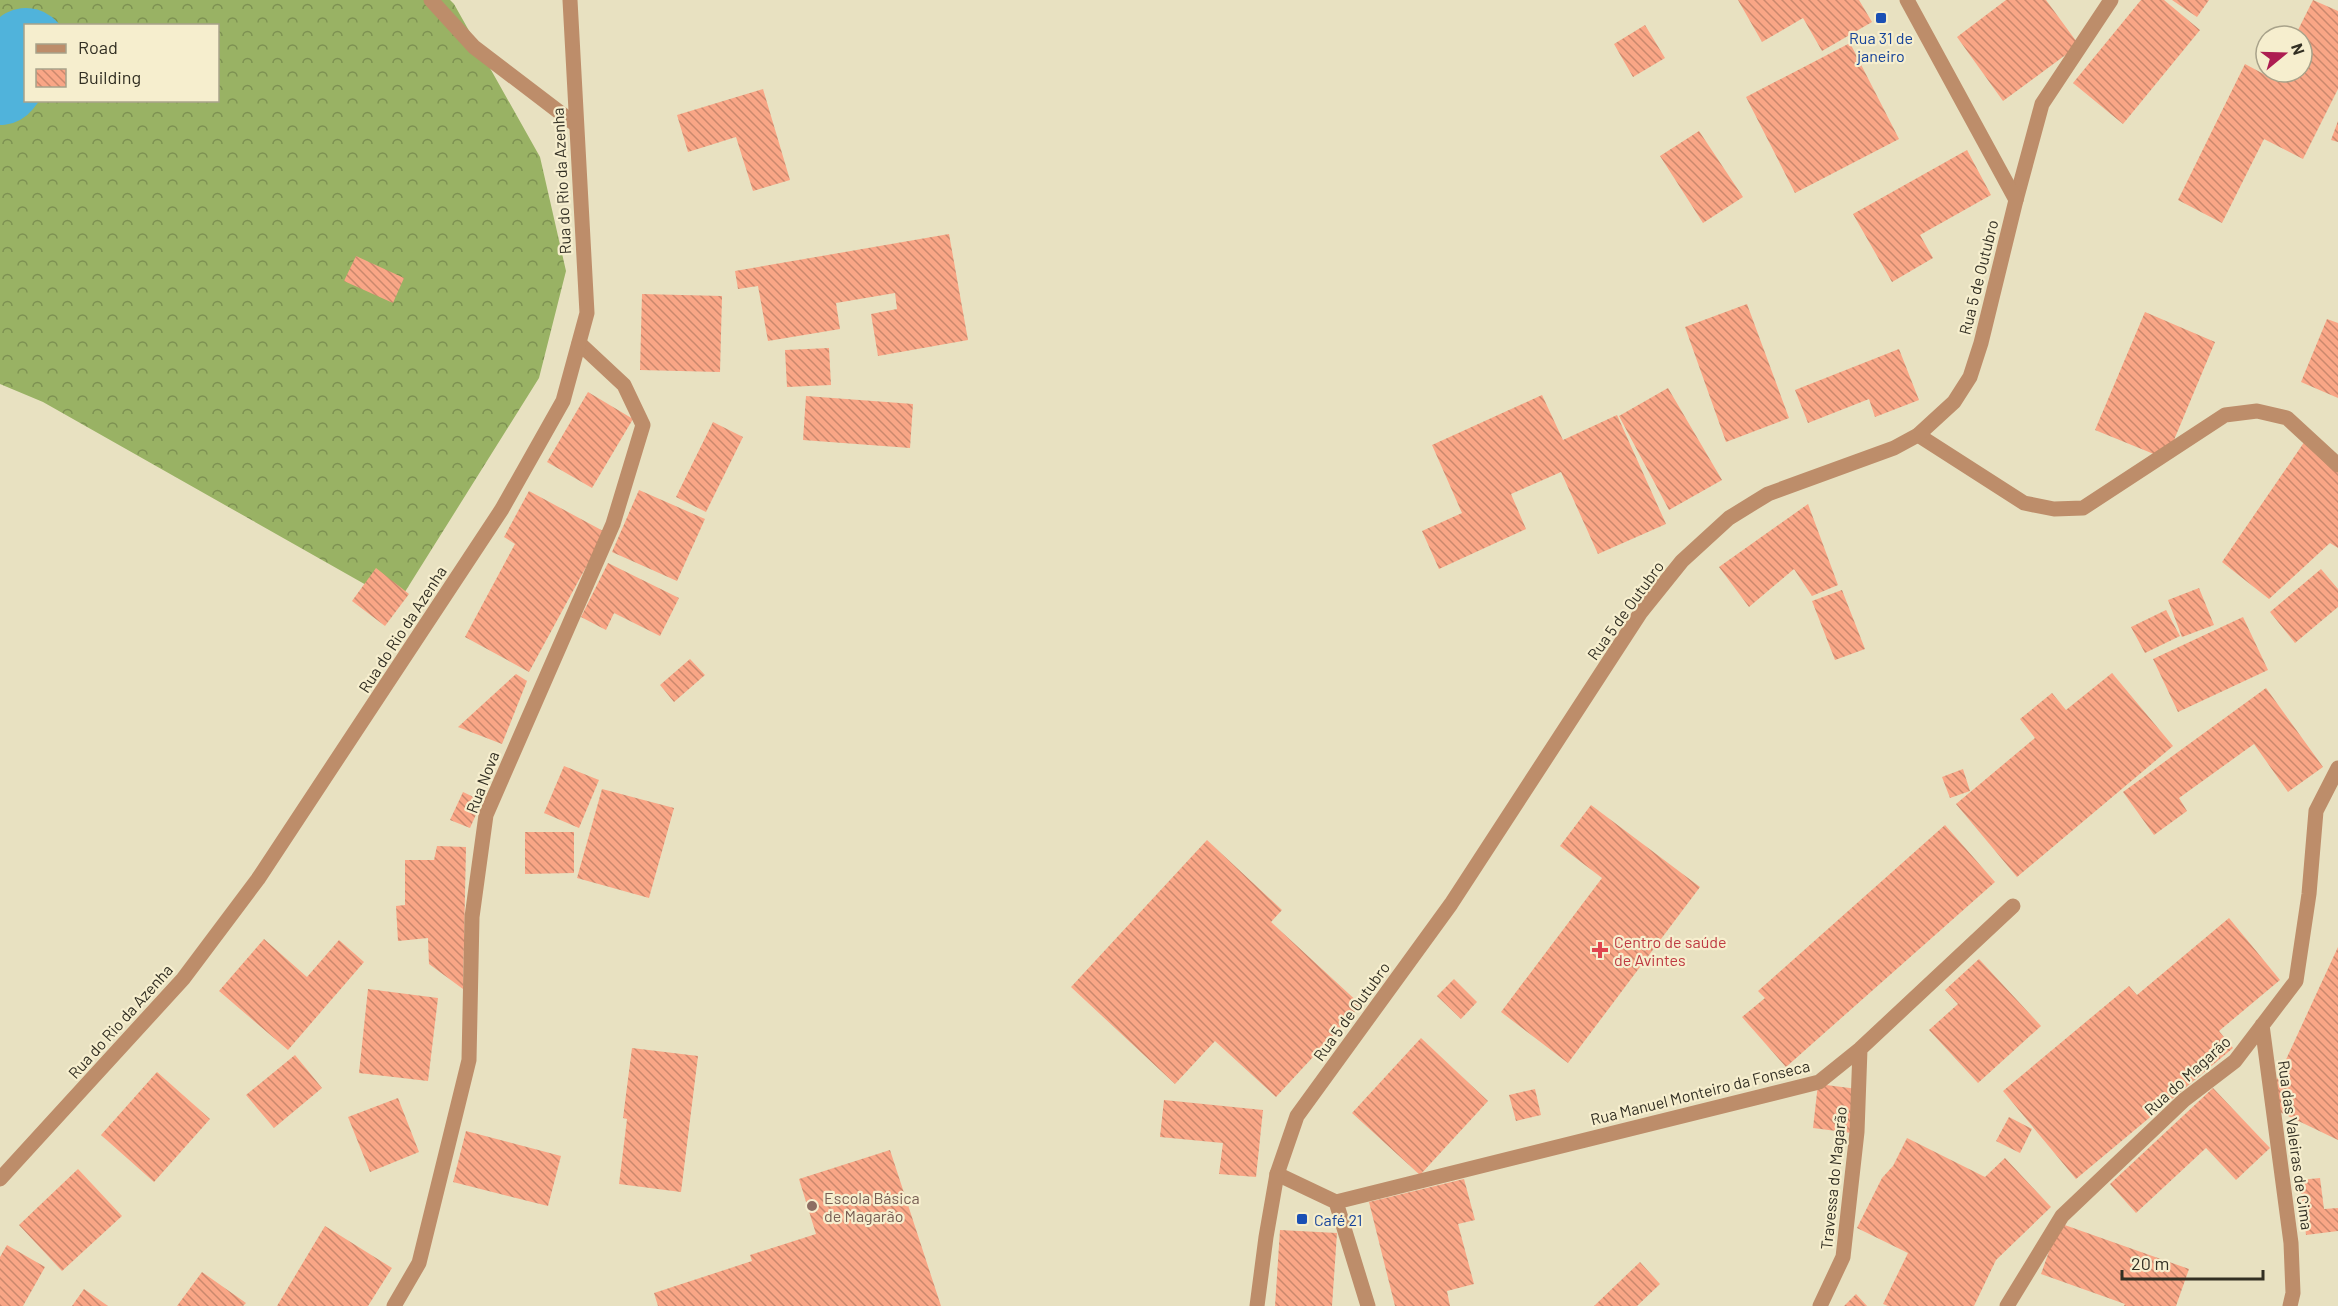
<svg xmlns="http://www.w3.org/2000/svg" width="2338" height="1306" font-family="Barlow,sans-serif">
  <defs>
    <pattern id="forest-crowns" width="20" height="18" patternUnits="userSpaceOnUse" patternTransform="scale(1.5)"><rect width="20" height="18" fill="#99b264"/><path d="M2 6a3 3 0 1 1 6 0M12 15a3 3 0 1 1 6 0" fill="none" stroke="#7d9152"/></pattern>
    <pattern id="building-back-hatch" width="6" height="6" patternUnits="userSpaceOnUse" patternTransform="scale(1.5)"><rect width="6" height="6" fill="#f9a686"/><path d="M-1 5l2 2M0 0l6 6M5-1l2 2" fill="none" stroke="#ca886d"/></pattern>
  </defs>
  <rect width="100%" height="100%" fill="#e8e1c1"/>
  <path fill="url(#forest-crowns)" fill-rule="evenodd" d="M 0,0 L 450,0 L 454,4 L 540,157 L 566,271 L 539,378 L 398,603 L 43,402 L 0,384 ZM 26,26 L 218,26 L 218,100 L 26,100 Z"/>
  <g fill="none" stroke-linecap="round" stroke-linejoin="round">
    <path stroke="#50b3db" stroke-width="84" d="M 0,83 L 26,50"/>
  </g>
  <path fill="url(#building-back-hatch)" d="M 1738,0 L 1859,0 L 1872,22 L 1822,51 L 1803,18 L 1762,42 Z
    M 2006,0 L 2046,0 L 2079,45 L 2003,101 L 1957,37 Z
    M 2141,0 L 2164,0 L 2200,30 L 2123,124 L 2073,83 Z
    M 2172,0 L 2209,0 L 2197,17 Z
    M 2313,0 L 2338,11 L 2338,89 L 2303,159 L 2264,139 L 2222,223 L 2178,200 L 2245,64 L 2273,79 L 2277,72 L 2302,72 L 2302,36 L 2295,36 Z
    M 1645,25 L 1665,58 L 1633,77 L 1614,44 Z
    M 1850,43 L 1899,139 L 1795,193 L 1746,97 Z
    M 763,89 L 790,180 L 753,191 L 736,137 L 688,152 L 677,115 Z
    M 2338,121 L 2338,142 L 2331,140 Z
    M 1699,131 L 1743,197 L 1703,223 L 1660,156 Z
    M 1967,150 L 1991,195 L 1920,235 L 1933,258 L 1892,282 L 1853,214 Z
    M 949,234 L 968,340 L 878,356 L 871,314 L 897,309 L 895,293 L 836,303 L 840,329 L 768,341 L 758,286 L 738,289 L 735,271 Z
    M 356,256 L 404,278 L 393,303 L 344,281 Z
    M 642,294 L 722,296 L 720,372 L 640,370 Z
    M 1747,304 L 1789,418 L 1726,442 L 1685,327 Z
    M 2145,312 L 2215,342 L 2166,459 L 2095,430 Z
    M 2327,319 L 2338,323 L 2338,398 L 2301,382 Z
    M 829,348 L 831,385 L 787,387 L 785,350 Z
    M 1899,349 L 1919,400 L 1875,417 L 1869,399 L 1808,423 L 1795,390 Z
    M 1668,388 L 1722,480 L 1669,510 L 1619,416 Z
    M 588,392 L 633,419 L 592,488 L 547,462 Z
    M 1542,395 L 1563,440 L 1617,415 L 1666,524 L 1598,554 L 1561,472 L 1511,494 L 1526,529 L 1439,569 L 1422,531 L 1462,513 L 1432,445 Z
    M 806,396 L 913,404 L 910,448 L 803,440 Z
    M 713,422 L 743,437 L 706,512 L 676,497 Z
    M 2307,438 L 2338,466 L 2338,548 L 2330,543 L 2269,599 L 2222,562 Z
    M 639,490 L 705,519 L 677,581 L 612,552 Z
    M 529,491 L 605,532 L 529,672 L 465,637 L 515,544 L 504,537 Z
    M 1808,504 L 1838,585 L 1812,596 L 1794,569 L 1749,607 L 1719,567 Z
    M 608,563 L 679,598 L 660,636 L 614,613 L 606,630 L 581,617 Z
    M 376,568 L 409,594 L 385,626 L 352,601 Z
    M 2321,569 L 2338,589 L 2338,607 L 2295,643 L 2270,612 Z
    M 2199,588 L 2214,625 L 2182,637 L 2168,600 Z
    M 1842,590 L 1865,649 L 1835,660 L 1812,601 Z
    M 2166,610 L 2180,636 L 2145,653 L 2131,627 Z
    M 2243,617 L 2268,670 L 2178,712 L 2153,659 Z
    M 690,659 L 705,675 L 674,702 L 660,685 Z
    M 2112,673 L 2173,746 L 2017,877 L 1956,804 L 2035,738 L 2020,719 L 2052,693 L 2066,710 Z
    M 516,674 L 527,681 L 502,744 L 458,727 Z
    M 2266,688 L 2323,767 L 2288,792 L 2254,744 L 2179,798 L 2187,811 L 2154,835 L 2123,792 Z
    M 564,766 L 599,780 L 579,828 L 544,813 Z
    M 1963,769 L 1970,791 L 1950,798 L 1942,777 Z
    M 602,789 L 674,808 L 649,898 L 577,878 Z
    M 463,792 L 482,801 L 470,828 L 450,820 Z
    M 1591,805 L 1700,887 L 1568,1063 L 1501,1012 L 1602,878 L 1560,846 Z
    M 1945,825 L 1995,882 L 1786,1067 L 1742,1017 L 1765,998 L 1758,991 Z
    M 525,832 L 574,832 L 574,873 L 525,874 Z
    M 1207,840 L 1282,910 L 1271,922 L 1361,1005 L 1276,1097 L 1215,1041 L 1175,1084 L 1071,987 Z
    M 437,846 L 466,847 L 463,989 L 429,964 L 428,938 L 398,941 L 396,906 L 405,905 L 405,860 L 434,860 Z
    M 2229,918 L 2280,980 L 2219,1031 L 2233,1048 L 2076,1179 L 2003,1091 L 2129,986 L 2137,995 Z
    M 264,939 L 307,977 L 339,940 L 364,962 L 288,1050 L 219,991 Z
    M 2338,947 L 2338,1140 L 2265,1105 Z
    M 1979,959 L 2041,1026 L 1978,1083 L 1929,1030 L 1958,1004 L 1945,990 Z
    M 1454,979 L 1477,1002 L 1461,1019 L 1437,996 Z
    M 368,989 L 438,998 L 428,1081 L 359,1073 Z
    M 1421,1038 L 1488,1101 L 1420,1175 L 1352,1113 Z
    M 632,1048 L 698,1056 L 681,1192 L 619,1184 L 627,1119 L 623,1118 Z
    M 295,1055 L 322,1088 L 274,1128 L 246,1095 Z
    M 157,1072 L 210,1119 L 154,1182 L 101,1135 Z
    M 1818,1084 L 1858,1089 L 1852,1133 L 1813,1128 Z
    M 2213,1088 L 2270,1148 L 2236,1180 L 2206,1148 L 2136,1213 L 2110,1184 Z
    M 1535,1089 L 1541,1115 L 1516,1121 L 1509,1095 Z
    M 398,1098 L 419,1152 L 370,1172 L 348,1117 Z
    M 1164,1100 L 1263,1110 L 1256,1177 L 1219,1174 L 1223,1143 L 1160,1137 Z
    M 2009,1117 L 2032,1129 L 2020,1153 L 1996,1141 Z
    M 466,1131 L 561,1156 L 548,1206 L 453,1182 Z
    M 1907,1138 L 1985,1177 L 2005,1158 L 2051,1207 L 1996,1260 L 1974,1306 L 1888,1306 L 1883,1304 L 1908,1253 L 1857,1228 L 1882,1178 L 1893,1166 Z
    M 890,1150 L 941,1306 L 658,1306 L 654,1293 L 752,1261 L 750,1255 L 816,1234 L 799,1179 Z
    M 78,1169 L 122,1216 L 62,1271 L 19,1225 Z
    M 2320,1178 L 2324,1209 L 2338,1208 L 2338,1231 L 2306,1235 L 2300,1180 Z
    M 1464,1179 L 1475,1220 L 1458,1224 L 1474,1284 L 1447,1291 L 1450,1306 L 1395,1306 L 1369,1202 Z
    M 2059,1223 L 2189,1269 L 2176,1306 L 2124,1306 L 2125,1304 L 2041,1274 Z
    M 325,1226 L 392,1268 L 368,1306 L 277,1306 Z
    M 1280,1230 L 1337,1233 L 1332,1306 L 1275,1306 Z
    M 7,1245 L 45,1267 L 23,1306 L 0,1306 L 0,1257 Z
    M 1640,1262 L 1660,1284 L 1637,1306 L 1594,1306 Z
    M 202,1272 L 246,1303 L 243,1306 L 177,1306 Z
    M 84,1289 L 108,1306 L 72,1306 Z
    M 1856,1294 L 1867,1306 L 1844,1306 Z"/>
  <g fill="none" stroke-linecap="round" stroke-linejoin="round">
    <path stroke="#bd8d6a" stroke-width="15" d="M 431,0 L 474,47 L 575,124
      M 2016,200 L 2042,104 L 2111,0
      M 1918,435 L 2024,503 L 2054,509 L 2083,508 L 2225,415 L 2257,411 L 2287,418 L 2338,465
      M 2262,1025 L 2291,1243 L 2293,1293 L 2290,1306
      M 1277,1174 L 1336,1202 L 1368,1306
      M 1336,1202 L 1819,1082 L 1860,1049 L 2013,906
      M 394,1306 L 419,1263 L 469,1060 L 472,917 L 486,815 L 613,524 L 643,425 L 624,385 L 579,343
      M 1820,1306 L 1843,1257 L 1857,1132 L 1860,1049
      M 2007,1306 L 2062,1216 L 2184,1100 L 2235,1061 L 2296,981 L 2309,894 L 2316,811 L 2338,768"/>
    <path stroke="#bd8d6a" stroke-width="15" d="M 0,1179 L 183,979 L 258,879 L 502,509 L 563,401 L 587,313 L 570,0
      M 1257,1306 L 1266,1237 L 1277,1174 L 1297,1116 L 1451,904 L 1641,612 L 1682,561 L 1729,518 L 1768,494 L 1894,448 L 1918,435 L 1954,402 L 1970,377 L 1981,343 L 2016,200 L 1907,0"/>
  </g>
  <g fill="#1a4fb4" stroke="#f6eece" stroke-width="2">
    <rect x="1875" y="12" width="12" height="12" rx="3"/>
    <rect x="1296" y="1213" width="12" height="12" rx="3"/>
  </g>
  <path fill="#e0444e" stroke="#f6eece" stroke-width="2" d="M1597 941h6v6h6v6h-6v6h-6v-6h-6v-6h6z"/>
  <circle fill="#8d6e63" stroke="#f6eece" stroke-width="2" cx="812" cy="1206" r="6"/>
  <g text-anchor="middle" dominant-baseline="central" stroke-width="4.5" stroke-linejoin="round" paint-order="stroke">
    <g font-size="16" fill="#164399" stroke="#f6eece">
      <text x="1881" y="37">Rua 31 de<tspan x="1881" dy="18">janeiro</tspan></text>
      <text x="1314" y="1219" text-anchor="start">Café 21</text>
    </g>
    <g font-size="16" fill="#322f23" stroke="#f6eece">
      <text transform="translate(561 181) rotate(-93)">Rua do Rio da Azenha</text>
      <text transform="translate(1978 277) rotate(-76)">Rua 5 de Outubro</text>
      <text transform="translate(1625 610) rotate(-54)">Rua 5 de Outubro</text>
      <text transform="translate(402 629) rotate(-57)">Rua do Rio da Azenha</text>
      <text transform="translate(482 782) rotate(-69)">Rua Nova</text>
      <text transform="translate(1351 1011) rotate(-54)">Rua 5 de Outubro</text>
      <text transform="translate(120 1021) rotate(-48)">Rua do Rio da Azenha</text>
      <text transform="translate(2187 1075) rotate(-42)">Rua do Magarão</text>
      <text transform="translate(1700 1092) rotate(-14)">Rua Manuel Monteiro da Fonseca</text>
      <text transform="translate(2296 1145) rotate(82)">Rua das Valeiras de Cima</text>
      <text transform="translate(1833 1178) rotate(-84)">Travessa do Magarão</text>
    </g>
    <g font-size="16" fill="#be3a42" stroke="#f6eece" text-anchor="start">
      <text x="1614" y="941">Centro de saúde<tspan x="1614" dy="18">de Avintes</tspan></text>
    </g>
    <g font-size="16" fill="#785e54" stroke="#f6eece" text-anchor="start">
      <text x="824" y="1197">Escola Básica<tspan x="824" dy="18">de Magarão</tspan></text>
    </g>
  </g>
  <rect x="24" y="24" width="195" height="78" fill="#f6eece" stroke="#a8a28a" stroke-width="1.5"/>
  <rect x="36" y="44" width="30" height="9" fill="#bd8d6a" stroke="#a8a28a" stroke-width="1.5"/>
  <text x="78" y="54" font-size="18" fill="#322f23">Road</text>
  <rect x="36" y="69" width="30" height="18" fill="url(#building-back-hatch)" stroke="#a8a28a" stroke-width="1.5"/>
  <text x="78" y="84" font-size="18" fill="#322f23">Building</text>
  <g transform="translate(2284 54) rotate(71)"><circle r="28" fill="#f6eece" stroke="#a8a28a" stroke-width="1.5"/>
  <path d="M0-4.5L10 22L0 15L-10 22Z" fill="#ad1d51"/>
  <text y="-9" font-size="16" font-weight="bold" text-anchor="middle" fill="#322f23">N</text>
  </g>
  <path d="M2122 1270v9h141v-9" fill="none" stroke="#322f23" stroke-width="3"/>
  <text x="2131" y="1270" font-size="18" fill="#322f23" stroke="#f6eece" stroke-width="4.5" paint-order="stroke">20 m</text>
</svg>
